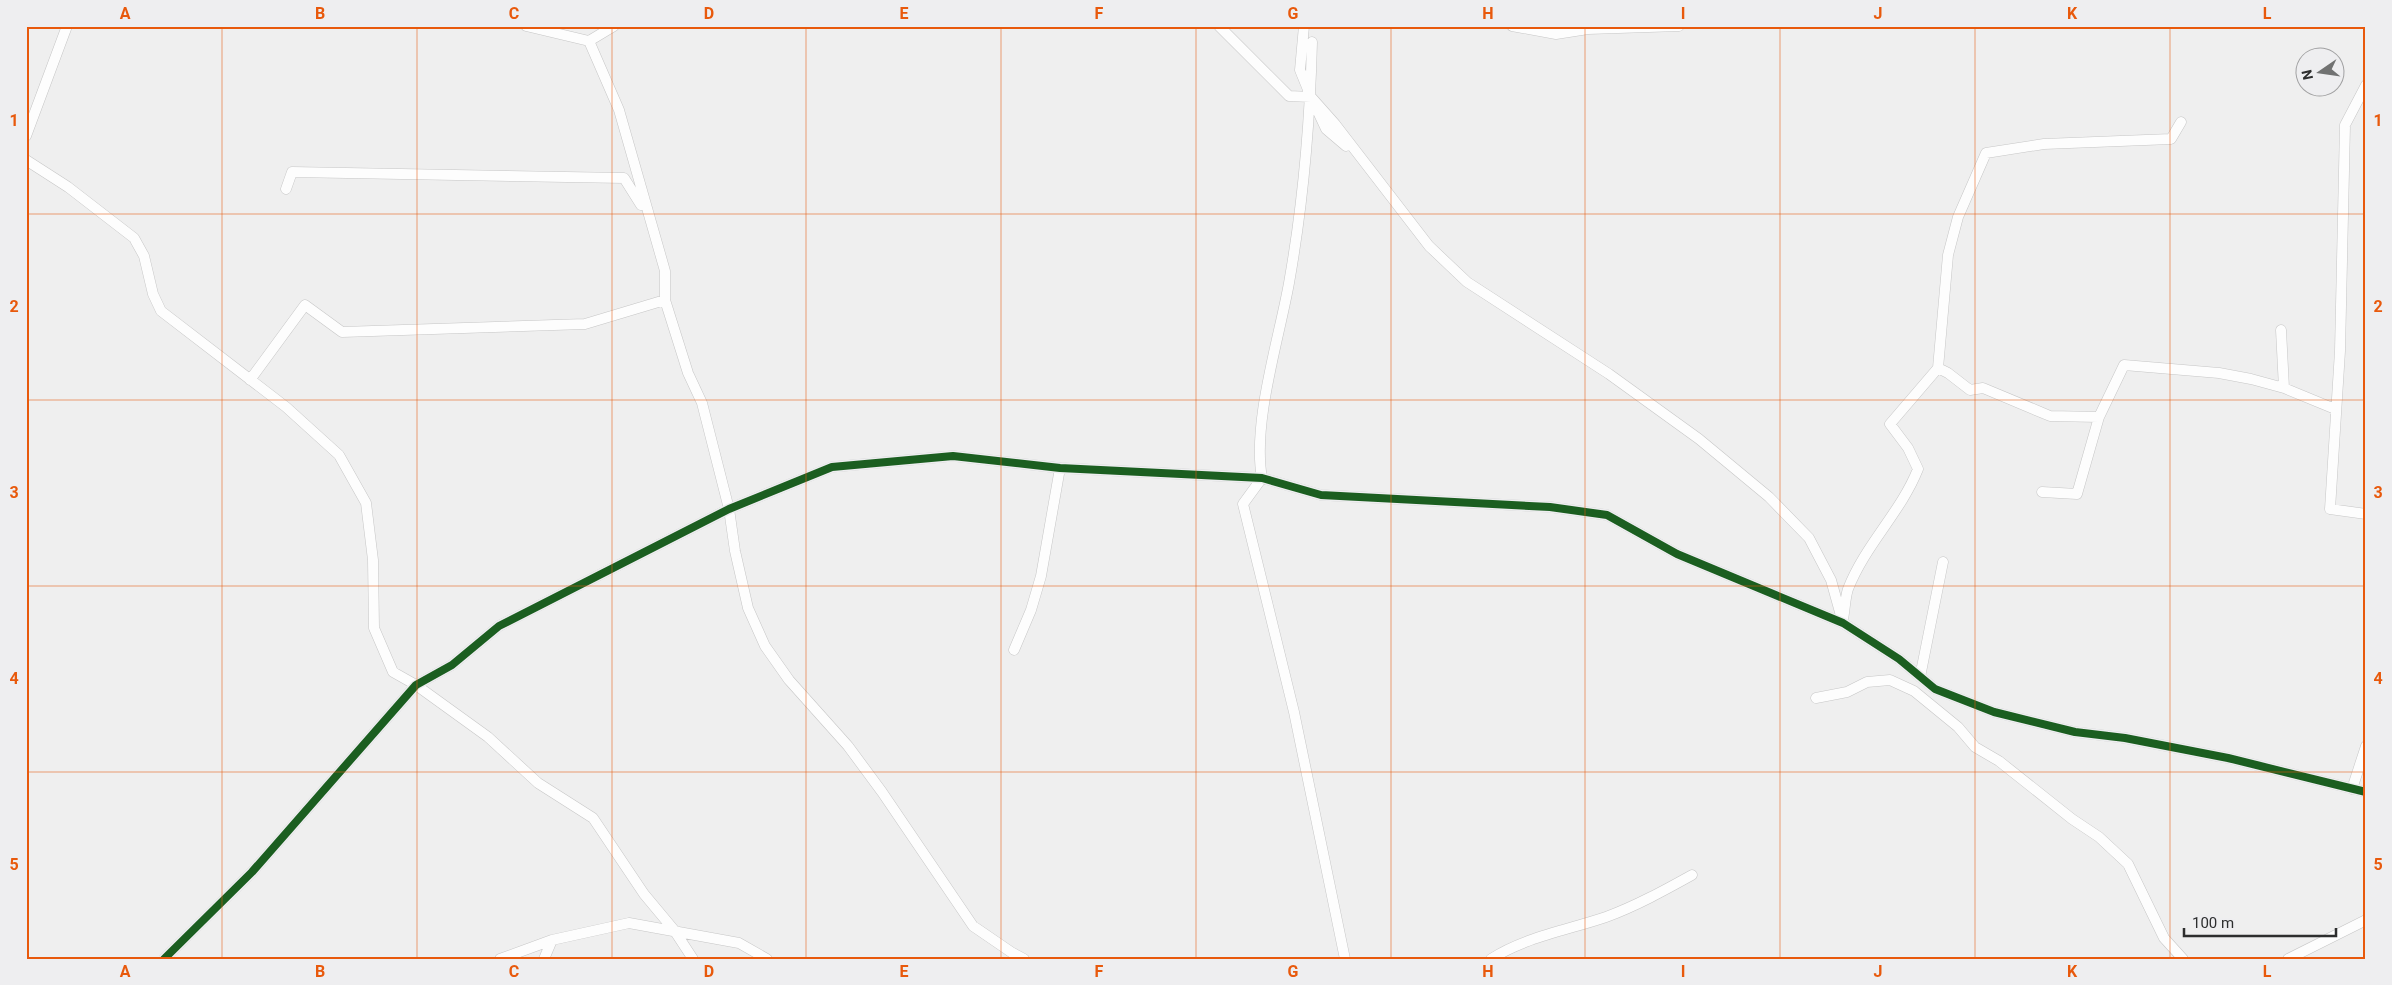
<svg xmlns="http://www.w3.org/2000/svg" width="2392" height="985" font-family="Roboto,sans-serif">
  <rect width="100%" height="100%" fill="#efefef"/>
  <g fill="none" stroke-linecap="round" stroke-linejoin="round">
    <g stroke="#c6c6c6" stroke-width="11">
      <path id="minor" d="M 526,26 L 589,41 L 614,26
        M 1219,26 L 1289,96 L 1311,97 L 1326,129 L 1346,146
        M 1304,26 L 1300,70 L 1311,97 L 1335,124 L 1429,246 L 1467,282 L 1609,374 L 1699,439 L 1769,497 L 1809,538 L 1831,580 L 1843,623
        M 1512,26 L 1556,34 L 1588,29 L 1679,26
        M 589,41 L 619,110 L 665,271 L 665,300 L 688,373 L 702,403 L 729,509 L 735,551 L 748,608 L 765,646 L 789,680 L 848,746 L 882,792 L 973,926 L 1011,952 L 1024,959
        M 1312,42 C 1310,123 1303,204 1289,283 C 1279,339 1252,423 1262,478 L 1243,504 L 1294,712 L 1345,959
        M 2366,85 L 2345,125 L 2340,351 L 2330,509 L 2366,514
        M 26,136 L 67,26
        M 26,160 L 68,187 L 134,238 L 144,256 L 153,294 L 161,311 L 286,407 L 339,455 L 366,503 L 373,560 L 374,628 L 393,672 L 416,685 L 488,737 L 538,783 L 593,818 L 644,894 L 674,930 L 693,959
        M 286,189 L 292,172 L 624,178 L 641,205
        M 2281,330 L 2284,388
        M 1938,368 L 1948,373 L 1970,390 L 1983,388 L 2050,416 L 2099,417 L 2124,365 L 2219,373 L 2251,379 L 2284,388 L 2335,409
        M 250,380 L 305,305 L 342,332 L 585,324 L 665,300
        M 2042,492 L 2077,494 L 2099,417
        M 1843,619 C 1845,609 1845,598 1848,589 C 1865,545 1901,512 1918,469 L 1908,448 L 1890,424 L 1938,368 L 1948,255 L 1958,217 L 1986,153 L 2044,144 L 2171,139 L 2181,122
        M 1014,650 L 1031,610 L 1041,576 L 1060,468
        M 1920,677 L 1943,562
        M 1816,698 L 1847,692 L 1867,682 L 1890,680 L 1914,691 L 1958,727 L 1975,747 L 1999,761 L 2072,819 L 2099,837 L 2128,864 L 2164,938 L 2183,959
        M 2352,789 L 2366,746
        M 164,959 L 252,872 L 416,685 L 452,665 L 499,626 L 729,509 L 832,467 L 953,456 L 1060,468 L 1262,478 L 1321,495 L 1550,507 L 1607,515 L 1677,554 L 1843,623 L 1899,659 L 1935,689 L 1994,712 L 2075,732 L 2125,738 L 2228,758 L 2366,792
        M 500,959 L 552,940 L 629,923 L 739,943 L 767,959
        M 544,959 L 552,940
        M 1491,959 C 1525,937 1568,930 1606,917 C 1636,906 1665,890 1692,875
        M 2288,959 L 2366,920"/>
    </g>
    <use href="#minor" stroke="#fdfdfd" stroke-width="10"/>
    <g stroke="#eeeef0" stroke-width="11">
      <path id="cycleway" d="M 164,959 L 252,872 L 416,685 L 452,665 L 499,626 L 729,509 L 832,467 L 953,456 L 1060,468 L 1262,478 L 1321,495 L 1550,507 L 1607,515 L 1677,554 L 1843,623 L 1899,659 L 1935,689 L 1994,712 L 2075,732 L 2125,738 L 2228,758 L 2366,792"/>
    </g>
    <use href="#cycleway" stroke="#1b5e20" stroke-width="8"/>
  </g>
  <path fill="none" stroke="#e8590c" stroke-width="1" stroke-opacity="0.55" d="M 222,26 L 222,959M 417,26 L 417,959M 612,26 L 612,959M 806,26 L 806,959M 1001,26 L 1001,959M 1196,26 L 1196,959M 1391,26 L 1391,959M 1585,26 L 1585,959M 1780,26 L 1780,959M 1975,26 L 1975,959M 2170,26 L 2170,959M 26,214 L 2366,214M 26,400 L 2366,400M 26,586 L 2366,586M 26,772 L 2366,772"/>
  <rect width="2392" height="985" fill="none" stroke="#eeeef0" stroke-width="55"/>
  <g transform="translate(2320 72) rotate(257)"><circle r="24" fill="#eeeef0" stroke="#a1a1a2"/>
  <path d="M0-4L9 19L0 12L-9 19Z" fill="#717272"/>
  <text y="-8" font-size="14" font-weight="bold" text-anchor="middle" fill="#2d2e2e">N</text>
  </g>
  <path d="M2184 928v8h152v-8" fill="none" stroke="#2d2e2e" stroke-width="2.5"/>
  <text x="2192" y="928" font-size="15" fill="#2d2e2e" stroke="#eeeef0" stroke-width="4" paint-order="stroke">100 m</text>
  <rect x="28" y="28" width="2336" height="930" fill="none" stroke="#e8590c" stroke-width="2"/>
  <g font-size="16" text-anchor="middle" font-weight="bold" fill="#e8590c">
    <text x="125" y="19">A</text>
    <text x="320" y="19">B</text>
    <text x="514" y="19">C</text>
    <text x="709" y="19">D</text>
    <text x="904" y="19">E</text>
    <text x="1099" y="19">F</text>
    <text x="1293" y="19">G</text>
    <text x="1488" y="19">H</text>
    <text x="1683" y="19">I</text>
    <text x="1878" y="19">J</text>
    <text x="2072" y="19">K</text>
    <text x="2267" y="19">L</text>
    <text x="14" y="126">1</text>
    <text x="2378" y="126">1</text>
    <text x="14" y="312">2</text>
    <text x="2378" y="312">2</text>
    <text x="14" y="498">3</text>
    <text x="2378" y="498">3</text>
    <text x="14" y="684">4</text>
    <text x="2378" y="684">4</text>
    <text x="14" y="870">5</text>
    <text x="2378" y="870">5</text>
    <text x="125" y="977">A</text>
    <text x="320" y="977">B</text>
    <text x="514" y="977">C</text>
    <text x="709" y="977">D</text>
    <text x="904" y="977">E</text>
    <text x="1099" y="977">F</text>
    <text x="1293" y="977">G</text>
    <text x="1488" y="977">H</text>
    <text x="1683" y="977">I</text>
    <text x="1878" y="977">J</text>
    <text x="2072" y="977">K</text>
    <text x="2267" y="977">L</text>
  </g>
</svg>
